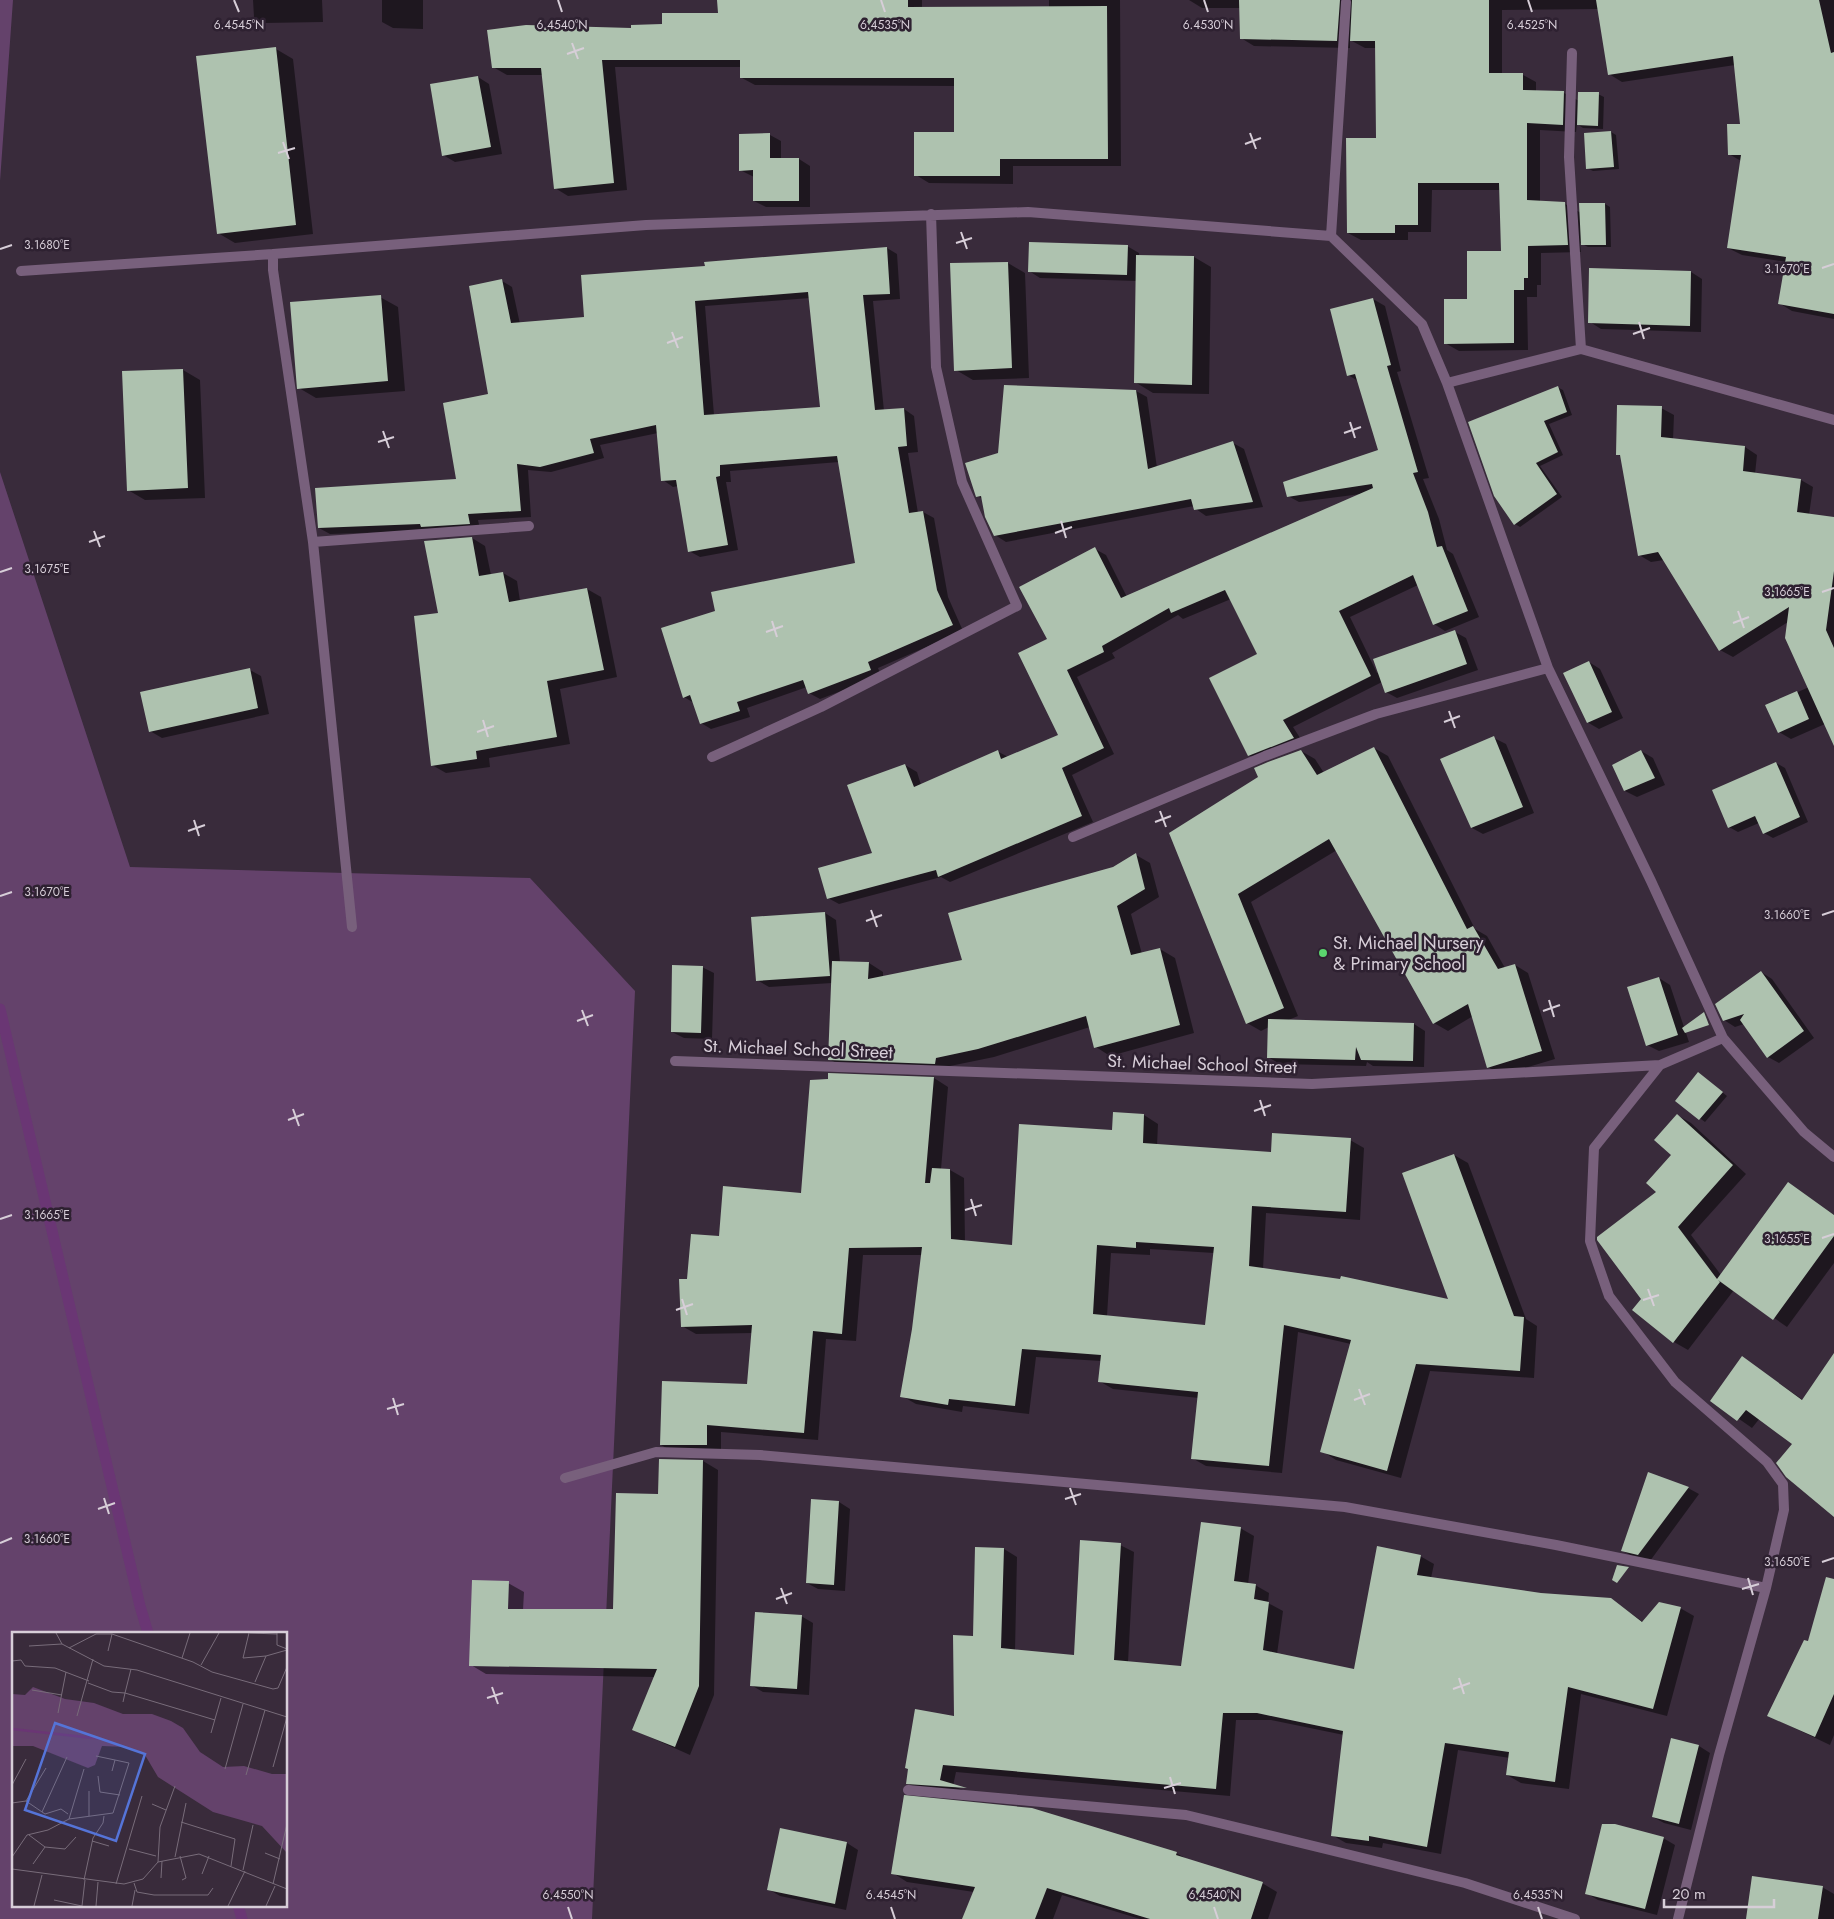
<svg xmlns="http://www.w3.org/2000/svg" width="1834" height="1919" font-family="Jost,sans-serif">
  <rect width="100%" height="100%" fill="#392b3b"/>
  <path fill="#64426b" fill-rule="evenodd" d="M 0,0 L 13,0 L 0,181 Z
    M 0,472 L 130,867 L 530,878 L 635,991 L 592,1919 L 0,1919 ZM 14,1633 L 286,1633 L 286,1905 L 14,1905 Z"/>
  <path fill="#0007" fill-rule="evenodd" d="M 253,0 L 322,0 L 323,22 L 265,23 L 254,17 Z
    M 382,0 L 423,0 L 423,29 L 393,28 L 382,22 Z
    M 719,0 L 922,0 L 922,8 L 1049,7 L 1049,0 L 1120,0 L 1121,166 L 1013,166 L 1013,184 L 929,183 L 916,175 L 956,133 L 956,86 L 755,85 L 742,78 L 742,67 L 615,67 L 627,190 L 568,196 L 555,188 L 543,75 L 507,75 L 493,67 L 633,30 L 719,14 Z
    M 1189,0 L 1834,0 L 1834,319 L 1792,311 L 1779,303 L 1787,262 L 1742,255 L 1728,248 L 1741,161 L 1729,154 L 1741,125 L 1735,65 L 1622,82 L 1609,74 L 1598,9 L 1502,10 L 1502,75 L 1523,75 L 1536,82 L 1536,92 L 1564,93 L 1579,101 L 1598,94 L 1604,97 L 1603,129 L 1583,128 L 1577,124 L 1576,132 L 1540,130 L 1540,202 L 1565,204 L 1581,213 L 1605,204 L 1610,207 L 1611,247 L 1588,247 L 1580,243 L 1581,252 L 1541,253 L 1541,285 L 1537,285 L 1537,297 L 1527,297 L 1528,350 L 1459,351 L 1445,343 L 1468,300 L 1502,253 L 1501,190 L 1432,190 L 1431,232 L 1408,232 L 1408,240 L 1361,240 L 1348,233 L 1377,140 L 1377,48 L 1365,48 L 1350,40 L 1350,48 L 1254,46 L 1241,38 L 1240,8 L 1202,8 Z
    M 276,49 L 293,59 L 313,234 L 235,243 L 218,233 Z
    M 478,77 L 489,84 L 502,154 L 455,162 L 443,155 Z
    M 1611,132 L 1616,135 L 1619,169 L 1593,171 L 1587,168 Z
    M 770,135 L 781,141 L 781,159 L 799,159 L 810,166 L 810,207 L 766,207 L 754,201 L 754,177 L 740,170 Z
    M 1127,246 L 1139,253 L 1139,256 L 1194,257 L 1211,267 L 1209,394 L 1153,393 L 1135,382 L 1137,281 L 1040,278 L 1029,271 Z
    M 887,248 L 897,254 L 900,299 L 873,301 L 884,411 L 904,409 L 914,416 L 918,452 L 908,453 L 918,513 L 923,512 L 934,518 L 948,597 L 963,631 L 878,668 L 881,676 L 820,699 L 809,693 L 807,687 L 747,708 L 750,717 L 711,729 L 701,723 L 694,703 L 684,697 L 856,564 L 839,462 L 730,471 L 731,482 L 726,482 L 738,550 L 700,557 L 689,551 L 678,486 L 673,487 L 663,480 L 658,433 L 600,445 L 604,458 L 551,472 L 528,470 L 531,517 L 478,520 L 480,529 L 330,534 L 319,528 L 458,480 L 489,395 L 502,281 L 512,287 L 520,324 L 585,318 L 706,267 ZM 810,298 L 821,408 L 714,415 L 705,306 Z
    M 1008,263 L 1025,273 L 1029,378 L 973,380 L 956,370 Z
    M 1691,272 L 1702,279 L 1701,332 L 1601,329 L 1590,322 Z
    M 380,297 L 398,307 L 405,391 L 316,398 L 299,388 Z
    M 1373,299 L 1385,306 L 1401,371 L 1397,372 L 1429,478 L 1423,479 L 1439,519 L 1447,550 L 1453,554 L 1479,617 L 1445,631 L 1434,624 L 1418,585 L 1350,617 L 1377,673 L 1455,632 L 1466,638 L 1478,670 L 1397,698 L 1386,692 L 1382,682 L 1293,727 L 1304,744 L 1260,761 L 1249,755 L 1258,655 L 1231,599 L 1183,619 L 1178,615 L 1112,653 L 1115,658 L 1077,677 L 1114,754 L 1072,775 L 1093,822 L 950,882 L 941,877 L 839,904 L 828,898 L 874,854 L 905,765 L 917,772 L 921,785 L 997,751 L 1008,757 L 1059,735 L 1049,640 L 1095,549 L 1106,555 L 1127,597 L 1361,494 L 1299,502 L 1288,496 L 1380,451 L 1358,381 L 1348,375 Z
    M 183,370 L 200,380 L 205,498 L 145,500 L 128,490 Z
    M 1557,387 L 1563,390 L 1572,415 L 1549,424 L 1563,455 L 1540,466 L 1562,497 L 1520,527 L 1515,524 L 1496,495 Z
    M 1136,391 L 1147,397 L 1157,468 L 1233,443 L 1244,449 L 1263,507 L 1206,516 L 1196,509 L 1194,506 L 1006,542 L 995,535 L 983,499 L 977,496 Z
    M 1661,408 L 1674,415 L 1673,440 L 1745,447 L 1757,455 L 1755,474 L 1801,480 L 1813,487 L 1809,515 L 1834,518 L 1834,720 L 1791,739 L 1779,732 L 1767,706 L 1809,687 L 1788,622 L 1733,657 L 1720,650 L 1664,560 L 1651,562 L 1639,555 L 1622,457 L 1617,454 Z
    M 472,538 L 485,546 L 491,575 L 503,573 L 517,581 L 520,601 L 587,589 L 601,597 L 617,677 L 560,689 L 570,744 L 489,758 L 490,767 L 446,773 L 432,765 L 439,615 Z
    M 1589,662 L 1600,669 L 1623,718 L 1599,729 L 1587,722 Z
    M 250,670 L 261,676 L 269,714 L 162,738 L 150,731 Z
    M 1494,738 L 1506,744 L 1534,813 L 1483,834 L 1472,828 Z
    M 1374,748 L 1388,756 L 1475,929 L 1487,936 L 1505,968 L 1515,965 L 1528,973 L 1555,1059 L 1502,1075 L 1488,1067 L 1473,1016 L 1448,1031 L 1434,1023 L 1337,850 L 1251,902 L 1298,1016 L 1286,1021 L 1414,1024 L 1425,1031 L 1424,1067 L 1373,1066 L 1367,1062 L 1366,1066 L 1280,1064 L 1268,1057 L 1269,1027 L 1261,1031 L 1247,1023 L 1170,833 L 1301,751 L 1315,759 L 1324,773 Z
    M 1641,751 L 1653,758 L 1665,785 L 1637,797 L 1625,791 Z
    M 1776,763 L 1785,768 L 1808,822 L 1773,838 L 1764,833 L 1759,823 L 1738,832 L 1729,827 Z
    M 1136,855 L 1150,863 L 1159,897 L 1131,914 L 1142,954 L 1160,949 L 1175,958 L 1194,1033 L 1110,1056 L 1096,1047 L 1090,1027 L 994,1057 L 950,1066 L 844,1067 L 829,1059 L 832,983 L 769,987 L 757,980 L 825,913 L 836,920 L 840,962 L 869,963 L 883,972 L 883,977 L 963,961 Z
    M 702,967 L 714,973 L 712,1039 L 684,1038 L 672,1032 Z
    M 1761,972 L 1772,979 L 1814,1038 L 1779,1063 L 1768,1057 L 1744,1024 L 1735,1027 L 1724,1020 Z
    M 1659,978 L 1670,985 L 1689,1042 L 1659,1051 L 1647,1045 Z
    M 829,1075 L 934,1078 L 948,1087 L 941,1169 L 950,1170 L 964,1178 L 965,1242 L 1013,1247 L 1113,1132 L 1114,1114 L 1144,1115 L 1158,1124 L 1157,1146 L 1272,1153 L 1350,1140 L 1364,1148 L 1360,1220 L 1266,1213 L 1263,1269 L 1450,1300 L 1454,1155 L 1468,1163 L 1526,1319 L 1537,1326 L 1534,1378 L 1430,1371 L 1401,1478 L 1336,1460 L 1322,1451 L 1351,1344 L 1298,1332 L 1282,1473 L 1206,1466 L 1192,1458 L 1199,1398 L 1113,1389 L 1099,1381 L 1101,1361 L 1036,1357 L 1029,1414 L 963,1406 L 962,1412 L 916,1404 L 902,1396 L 913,1330 L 923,1255 L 863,1255 L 856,1341 L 826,1339 L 818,1440 L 721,1432 L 721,1453 L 675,1453 L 661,1445 L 749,1385 L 753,1333 L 696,1334 L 682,1326 L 688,1280 L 720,1237 L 802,1194 ZM 1150,1249 L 1214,1253 L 1206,1326 L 1107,1316 L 1111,1253 L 1150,1255 Z
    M 1703,1077 L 1727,1096 L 1705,1122 L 1677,1101 Z
    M 1677,1115 L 1691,1123 L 1746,1174 L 1691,1235 L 1721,1275 L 1789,1183 L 1834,1215 L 1834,1263 L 1787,1327 L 1734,1290 L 1688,1350 L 1674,1342 L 1642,1299 L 1658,1192 L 1673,1155 Z
    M 1834,1356 L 1834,1516 L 1794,1444 L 1760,1418 L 1752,1428 L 1712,1400 L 1743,1358 L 1803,1400 Z
    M 660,1460 L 703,1461 L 718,1470 L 714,1695 L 690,1755 L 634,1730 L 655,1677 L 486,1674 L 471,1665 L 508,1583 L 524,1592 L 523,1610 L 615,1610 L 659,1496 Z
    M 1688,1488 L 1699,1494 L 1650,1561 L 1634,1557 L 1623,1551 Z
    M 839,1502 L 850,1509 L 845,1591 L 818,1589 L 807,1583 Z
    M 1240,1528 L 1254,1536 L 1248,1584 L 1255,1585 L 1269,1593 L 1268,1603 L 1283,1611 L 1277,1654 L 1355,1670 L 1420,1556 L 1434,1564 L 1431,1578 L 1541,1594 L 1611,1599 L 1643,1622 L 1680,1608 L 1694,1616 L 1667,1716 L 1581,1694 L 1569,1789 L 1521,1783 L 1507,1775 L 1510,1758 L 1458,1750 L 1441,1854 L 1383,1843 L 1382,1848 L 1346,1843 L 1332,1835 L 1344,1735 L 1271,1720 L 1236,1720 L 1230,1796 L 956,1772 L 953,1786 L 976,1795 L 921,1791 L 907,1783 L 955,1718 L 974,1637 L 1004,1549 L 1017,1557 L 1015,1651 L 1075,1657 L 1120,1545 L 1134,1552 L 1128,1662 L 1182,1668 Z
    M 1834,1598 L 1834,1735 L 1830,1745 L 1769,1716 Z
    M 801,1616 L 813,1623 L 809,1695 L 763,1692 L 751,1685 Z
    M 1672,1739 L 1699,1746 L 1710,1753 L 1691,1830 L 1664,1823 L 1653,1817 Z
    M 781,1829 L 847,1843 L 858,1850 L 846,1910 L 780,1896 L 768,1889 Z
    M 1663,1838 L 1675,1845 L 1657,1915 L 1598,1900 L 1586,1893 Z
    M 1176,1853 L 1187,1859 L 1262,1883 L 1277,1892 L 1268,1919 L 1140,1919 L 1062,1895 L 1053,1919 L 963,1919 L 974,1892 L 907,1882 L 893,1873 Z
    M 1822,1887 L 1834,1894 L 1834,1919 L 1748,1919 Z"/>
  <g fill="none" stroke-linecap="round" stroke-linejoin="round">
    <path stroke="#6a3674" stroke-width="11" d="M 0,1009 L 140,1606 L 148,1633
      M 238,1905 L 242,1919"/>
  </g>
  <path fill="#aec2af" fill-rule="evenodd" d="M 717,0 L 908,0 L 908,7 L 1107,6 L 1108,159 L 1000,159 L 1000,176 L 914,176 L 914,132 L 954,132 L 954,78 L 740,78 L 740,60 L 602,60 L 614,183 L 554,189 L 541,68 L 492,68 L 487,30 L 526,25 L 631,28 L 631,25 L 662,24 L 662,13 L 718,13 Z
    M 1239,0 L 1340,0 L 1337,41 L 1240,39 Z
    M 1352,0 L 1489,0 L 1489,73 L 1523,73 L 1523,90 L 1564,91 L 1563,125 L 1527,123 L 1527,200 L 1565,202 L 1568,245 L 1528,246 L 1528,278 L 1524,278 L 1524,290 L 1514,290 L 1514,343 L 1444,344 L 1444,299 L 1467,299 L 1467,251 L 1501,251 L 1499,183 L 1418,183 L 1418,225 L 1395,225 L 1395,233 L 1347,233 L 1346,138 L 1376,138 L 1375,41 L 1350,41 Z
    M 1596,0 L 1819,0 L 1831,53 L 1834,52 L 1834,314 L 1778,304 L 1786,257 L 1727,248 L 1741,155 L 1728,155 L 1727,124 L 1740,124 L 1733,56 L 1608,75 Z
    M 276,47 L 296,225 L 217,234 L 196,56 Z
    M 478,76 L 491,147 L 442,156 L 430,84 Z
    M 1578,92 L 1599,92 L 1598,126 L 1577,125 Z
    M 1611,131 L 1614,167 L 1586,169 L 1584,133 Z
    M 770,133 L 770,158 L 799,158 L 799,201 L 753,201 L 753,170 L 739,171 L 739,134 Z
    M 1579,203 L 1605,203 L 1606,245 L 1581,245 Z
    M 1029,242 L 1128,245 L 1127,275 L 1028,272 Z
    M 887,247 L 890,294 L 863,295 L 875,410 L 904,408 L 907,446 L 898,447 L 909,513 L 923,511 L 937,590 L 953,625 L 868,662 L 871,670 L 808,694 L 803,680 L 737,702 L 740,711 L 700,724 L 690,695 L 683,698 L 661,628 L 715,611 L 711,592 L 855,563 L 837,456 L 720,465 L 720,476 L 716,477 L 728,545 L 688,552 L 676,480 L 661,481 L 656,425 L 590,439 L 594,453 L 540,467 L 517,464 L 521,511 L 468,514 L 470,524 L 421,527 L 420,524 L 318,528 L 315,488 L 456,479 L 443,403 L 488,394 L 469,286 L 502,279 L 511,323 L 584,317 L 581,275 L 705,266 L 704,262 ZM 808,292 L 820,407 L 704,415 L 695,301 Z
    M 1136,255 L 1194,256 L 1192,385 L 1134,383 Z
    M 1008,262 L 1012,368 L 954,371 L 950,263 Z
    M 1589,268 L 1691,271 L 1690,326 L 1588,323 Z
    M 381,295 L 388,381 L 297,389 L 290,302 Z
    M 1373,298 L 1391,365 L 1387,366 L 1418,472 L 1413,473 L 1428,512 L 1437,547 L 1442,546 L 1468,611 L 1433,625 L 1413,575 L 1339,611 L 1371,676 L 1283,720 L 1294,738 L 1248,756 L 1209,678 L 1257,654 L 1225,590 L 1171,613 L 1169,608 L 1102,646 L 1104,652 L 1067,670 L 1104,748 L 1062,768 L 1082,816 L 938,877 L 936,870 L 827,899 L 818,868 L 872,853 L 847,785 L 905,764 L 914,787 L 998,750 L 1001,759 L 1058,735 L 1018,653 L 1047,639 L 1019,587 L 1095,547 L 1121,598 L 1373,488 L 1372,484 L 1287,497 L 1283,482 L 1378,450 L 1355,374 L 1347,376 L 1330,309 Z
    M 183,369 L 188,488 L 127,491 L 122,371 Z
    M 1004,385 L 1136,390 L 1148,469 L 1233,441 L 1253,502 L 1194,510 L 1191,499 L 994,536 L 985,517 L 981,496 L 976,497 L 965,463 L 998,453 Z
    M 1558,386 L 1567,412 L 1544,421 L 1558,452 L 1536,463 L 1557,494 L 1514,525 L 1494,496 L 1468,422 Z
    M 1617,405 L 1662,406 L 1661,437 L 1745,446 L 1743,471 L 1801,479 L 1797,512 L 1834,517 L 1834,571 L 1826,630 L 1834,648 L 1834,746 L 1785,638 L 1789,607 L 1719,651 L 1658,552 L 1638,556 L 1620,455 L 1616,455 Z
    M 472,537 L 479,576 L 503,572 L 509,602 L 587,588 L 604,670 L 547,681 L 557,737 L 476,751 L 477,759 L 431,766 L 414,616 L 438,613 L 424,541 Z
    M 1455,630 L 1467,664 L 1385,693 L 1373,659 Z
    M 1589,661 L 1612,712 L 1587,723 L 1563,673 Z
    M 250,668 L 258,708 L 149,732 L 140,692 Z
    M 1797,691 L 1809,719 L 1778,733 L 1765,705 Z
    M 1494,736 L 1523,807 L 1471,828 L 1440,759 Z
    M 1374,747 L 1467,929 L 1473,926 L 1498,969 L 1515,964 L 1542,1051 L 1487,1068 L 1468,1004 L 1433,1024 L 1329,839 L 1238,894 L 1284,1008 L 1246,1024 L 1169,833 L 1258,777 L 1254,768 L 1268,762 L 1301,750 L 1317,775 Z
    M 1641,750 L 1655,778 L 1624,791 L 1612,765 Z
    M 1776,762 L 1800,817 L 1763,834 L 1755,816 L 1728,828 L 1712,790 Z
    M 1136,853 L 1145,889 L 1117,906 L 1131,955 L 1160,948 L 1180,1025 L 1094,1048 L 1086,1016 L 978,1049 L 936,1058 L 935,1064 L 828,1060 L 832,961 L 869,962 L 868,979 L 962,960 L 948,913 L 1113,867 Z
    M 825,912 L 830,976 L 756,981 L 751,917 Z
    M 672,965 L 703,966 L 701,1033 L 671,1032 Z
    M 1761,971 L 1804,1031 L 1767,1058 L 1740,1020 L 1744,1014 L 1723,1021 L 1715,1004 Z
    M 1659,977 L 1678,1035 L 1646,1046 L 1627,987 Z
    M 1704,1012 L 1709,1025 L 1685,1033 L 1682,1028 Z
    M 1268,1019 L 1414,1023 L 1413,1061 L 1361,1060 L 1356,1047 L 1355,1060 L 1267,1058 Z
    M 1698,1072 L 1723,1092 L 1699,1120 L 1675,1101 Z
    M 828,1073 L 934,1077 L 925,1183 L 930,1183 L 932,1168 L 950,1169 L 951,1239 L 1012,1245 L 1019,1124 L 1112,1130 L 1113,1112 L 1144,1114 L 1143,1143 L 1271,1152 L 1272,1133 L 1351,1138 L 1346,1212 L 1252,1206 L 1249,1266 L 1340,1279 L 1341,1276 L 1448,1299 L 1402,1173 L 1454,1154 L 1514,1316 L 1524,1317 L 1520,1371 L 1416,1364 L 1387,1471 L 1320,1452 L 1351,1340 L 1284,1325 L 1269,1466 L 1191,1459 L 1198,1392 L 1098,1382 L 1101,1355 L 1022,1349 L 1015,1406 L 949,1399 L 948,1405 L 900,1397 L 912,1329 L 922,1247 L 849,1248 L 842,1334 L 813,1331 L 804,1433 L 707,1425 L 707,1445 L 660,1445 L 662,1381 L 747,1384 L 752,1325 L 681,1327 L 679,1279 L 687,1279 L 691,1234 L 719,1236 L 723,1186 L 801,1193 L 810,1080 L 828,1079 ZM 1136,1242 L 1214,1247 L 1205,1325 L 1093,1314 L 1097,1245 L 1136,1248 Z
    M 1677,1114 L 1733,1165 L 1678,1227 L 1717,1279 L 1788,1182 L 1834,1215 L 1834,1236 L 1773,1320 L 1718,1280 L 1720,1282 L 1673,1343 L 1632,1310 L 1641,1299 L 1597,1240 L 1597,1237 L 1656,1192 L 1646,1183 L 1671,1155 L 1654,1140 Z
    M 1834,1353 L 1834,1517 L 1786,1477 L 1776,1463 L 1792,1444 L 1746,1410 L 1737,1421 L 1710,1401 L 1742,1356 L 1802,1400 Z
    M 659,1459 L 703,1460 L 699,1686 L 675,1747 L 632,1730 L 657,1669 L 469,1666 L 472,1580 L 509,1581 L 508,1609 L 613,1609 L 616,1493 L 658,1494 Z
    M 1648,1472 L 1689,1487 L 1638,1555 L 1621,1551 Z
    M 811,1499 L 839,1501 L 834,1585 L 806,1583 Z
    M 1201,1522 L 1241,1527 L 1234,1581 L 1256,1584 L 1254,1599 L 1269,1602 L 1263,1650 L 1354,1669 L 1377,1546 L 1421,1555 L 1417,1575 L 1541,1593 L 1611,1598 L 1642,1622 L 1659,1602 L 1681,1607 L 1653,1709 L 1568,1687 L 1555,1782 L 1506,1775 L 1509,1752 L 1445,1743 L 1427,1847 L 1369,1836 L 1369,1841 L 1331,1836 L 1343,1731 L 1257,1713 L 1223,1713 L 1216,1789 L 943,1765 L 940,1780 L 967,1788 L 906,1784 L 908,1769 L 905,1768 L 915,1709 L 954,1716 L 953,1635 L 973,1636 L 975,1547 L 1004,1548 L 1001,1648 L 1074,1655 L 1080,1540 L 1121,1543 L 1114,1660 L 1181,1666 Z
    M 1617,1565 L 1629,1567 L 1617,1583 L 1612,1580 Z
    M 1826,1577 L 1834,1579 L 1834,1694 L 1815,1737 L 1767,1716 L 1804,1640 L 1808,1641 Z
    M 755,1612 L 802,1615 L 797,1689 L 750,1686 Z
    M 1671,1738 L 1699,1745 L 1679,1824 L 1652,1817 Z
    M 904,1795 L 1032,1808 L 1177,1852 L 1176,1855 L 1263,1882 L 1251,1919 L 1150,1919 L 1047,1888 L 1035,1919 L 962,1919 L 975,1887 L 891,1874 Z
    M 1602,1824 L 1615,1824 L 1664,1837 L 1645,1909 L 1585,1894 Z
    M 780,1828 L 847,1842 L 835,1904 L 767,1890 Z
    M 1752,1876 L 1823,1886 L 1818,1919 L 1746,1919 Z"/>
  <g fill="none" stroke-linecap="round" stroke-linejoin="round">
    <path stroke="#78607c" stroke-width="10" d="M 1572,53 L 1569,157 L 1581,349
      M 1331,236 L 1346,2
      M 21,271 L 273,254
      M 1447,383 L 1581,349 L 1834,420
      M 529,526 L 313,542 L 273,270 L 273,254 L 646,225 L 1028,212 L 1331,236 L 1422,324 L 1447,383 L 1548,668 L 1651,881 L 1723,1038 L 1804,1132 L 1834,1157
      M 313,542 L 352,927
      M 712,757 L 821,707 L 1017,606 L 962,482 L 936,367 L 931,214
      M 1073,837 L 1265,756 L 1376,714 L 1548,668
      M 675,1061 L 1312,1084 L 1660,1065 L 1723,1038
      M 1660,1065 L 1594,1148 L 1590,1241 L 1609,1296 L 1675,1382 L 1767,1462 L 1783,1484 L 1784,1510 L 1766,1588 L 1719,1755 L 1678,1919
      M 565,1478 L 656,1452 L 760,1455 L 1345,1507 L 1556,1545 L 1766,1588
      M 908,1790 L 1186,1815 L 1465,1883 L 1575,1919"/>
  </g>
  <path fill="none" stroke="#d7ced8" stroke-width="2" d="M 234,0 L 239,12M 558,0 L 562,12M 881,0 L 885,12M 1204,0 L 1208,12M 1528,0 L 1532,12M 572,43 L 578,59M 567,54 L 584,48M 1250,133 L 1256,149M 283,142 L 289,159M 1245,144 L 1261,138M 278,153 L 295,148M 961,232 L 967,249M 956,243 L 972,238M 0,249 L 12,245M 1822,268 L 1834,264M 1639,322 L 1644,339M 672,332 L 678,348M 1633,334 L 1650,328M 667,343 L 683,337M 1350,422 L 1355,438M 383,431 L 389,448M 1344,433 L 1361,427M 378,442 L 394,437M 1061,521 L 1066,538M 94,531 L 100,547M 1055,533 L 1072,527M 89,542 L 105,536M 0,572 L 12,568M 1822,592 L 1834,588M 1738,611 L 1744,628M 772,621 L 777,637M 1733,623 L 1749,617M 766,632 L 783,626M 1449,711 L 1455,728M 483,720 L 488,737M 1444,722 L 1460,716M 477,732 L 494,726M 1160,811 L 1166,827M 194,820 L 199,836M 1155,822 L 1171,816M 188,831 L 205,825M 0,896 L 12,892M 871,910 L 877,927M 1822,915 L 1834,911M 866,921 L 882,915M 1549,1000 L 1554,1017M 582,1010 L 588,1026M 1543,1011 L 1560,1005M 577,1021 L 593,1015M 1260,1100 L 1265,1116M 293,1109 L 299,1126M 1254,1111 L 1271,1105M 288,1120 L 304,1114M 971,1199 L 976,1216M 965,1210 L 982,1205M 0,1219 L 12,1215M 1822,1238 L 1834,1234M 1648,1289 L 1654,1306M 682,1299 L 687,1315M 1643,1300 L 1659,1295M 676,1310 L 693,1304M 1359,1389 L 1365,1405M 393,1398 L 398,1415M 1354,1400 L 1370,1394M 387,1409 L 404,1404M 1070,1488 L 1076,1505M 104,1498 L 109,1514M 1065,1499 L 1081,1494M 98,1509 L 115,1503M 0,1543 L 12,1538M 1822,1562 L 1834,1558M 1748,1578 L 1753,1595M 781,1588 L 787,1604M 1742,1589 L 1759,1584M 776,1599 L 792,1593M 1459,1678 L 1464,1694M 492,1687 L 498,1704M 1453,1689 L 1470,1683M 487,1698 L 503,1693M 1170,1777 L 1175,1794M 1164,1788 L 1181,1783M 568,1907 L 572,1919M 891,1907 L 895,1919M 1214,1907 L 1218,1919M 1538,1907 L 1542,1919"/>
  <circle fill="#5bd56e" stroke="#2e2131" stroke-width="2" cx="1323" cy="953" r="5"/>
  <g text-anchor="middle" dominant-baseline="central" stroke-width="5" stroke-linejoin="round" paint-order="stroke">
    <g font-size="18" fill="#d7ced8" stroke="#2e2131" text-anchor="start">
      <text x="1333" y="943">St. Michael Nursery<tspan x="1333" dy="21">&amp; Primary School</tspan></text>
    </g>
    <g font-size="18" fill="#d7ced8" stroke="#2e2131">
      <text transform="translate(798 1049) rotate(2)">St. Michael School Street</text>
      <text transform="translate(1202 1064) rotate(2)">St. Michael School Street</text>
    </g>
  </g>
  <g transform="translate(12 1632)">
    <rect width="275" height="275" fill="#392b3b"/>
    <path d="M 21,55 L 53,67 L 82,71 L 111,82 L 140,82 L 159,89 L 171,96 L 188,120 L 211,135 L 232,134 L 260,142 L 275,142 L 275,221 L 250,194 L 201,180 L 146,145 L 133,123 L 114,115 L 90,114 L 83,133 L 76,136 L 21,114 L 0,114 L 0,62 L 13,63 Z" fill="#64426b"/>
    <path fill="none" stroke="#6a3674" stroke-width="2.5" d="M 0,97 L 90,107"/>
    <path fill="none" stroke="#786c7a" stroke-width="1" d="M 44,1 L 50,12 L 92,34 L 125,38 L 275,85M 237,1 L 231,26 L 254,24M 238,1 L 265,2M 265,1 L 265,13 L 275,17M 17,14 L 50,12M 57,16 L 84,2 L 100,2 L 181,30 L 200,40 L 261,57 L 266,56 L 275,35M 96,19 L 100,2M 170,26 L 178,1M 0,29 L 9,28 L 13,34 L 43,36 L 77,49M 189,33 L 207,1M 119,37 L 113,61 L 203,88M 243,50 L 254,24 L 275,18M 76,51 L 100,60 L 113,61 L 111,70M 20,58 L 50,63M 46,81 L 54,40M 65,84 L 81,27M 199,101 L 209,66M 84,124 L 103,128M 261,135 L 275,85M 213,137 L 231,72M 234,143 L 253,78M 86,144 L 88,160 L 108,163M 0,153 L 14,127M 77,159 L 77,184M 14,169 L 33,182 L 49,177 L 56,182M 0,171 L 14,169 L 34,136M 140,172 L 154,178M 30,180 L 55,125M 57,187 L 72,137M 169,190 L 223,207 L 219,234M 17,203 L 33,215 L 53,217 L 64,205M 80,209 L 97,214M 117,217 L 144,224M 253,221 L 268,227M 168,224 L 174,246 L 170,248M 0,225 L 15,203 L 36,198 L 57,187 L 101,181 L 117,131 L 103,128 L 100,139M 163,225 L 174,171M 146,230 L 148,195 L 163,154M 21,232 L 33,215M 0,237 L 112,252 L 131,247 L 146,230 L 187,222 L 275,257M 231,238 L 241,193M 190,242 L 197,224M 149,246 L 150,229M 72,248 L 81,206 L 91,191 L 92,184M 122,251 L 125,260 L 142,263 L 196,263 L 201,256M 104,252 L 130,164M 261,252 L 275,192M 42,268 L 70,274M 22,274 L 30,243M 70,274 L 73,248M 84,274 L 86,250M 120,274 L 123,258M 216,274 L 233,239M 254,274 L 263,254"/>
    <path fill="#5574d8" fill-opacity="0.15" stroke="#5574d8" stroke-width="2.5" d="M 43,91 L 133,122 L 104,209 L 13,178 Z"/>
    <rect width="275" height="275" fill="none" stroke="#d7ced8" stroke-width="2.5"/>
  </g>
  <g font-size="12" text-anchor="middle" fill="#d7ced8" stroke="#2e2131" stroke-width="5" stroke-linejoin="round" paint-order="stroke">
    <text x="239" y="29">6.4545°N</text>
    <text x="562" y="29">6.4540°N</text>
    <text x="1208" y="29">6.4530°N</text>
    <text x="1532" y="29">6.4525°N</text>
    <text x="885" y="29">6.4535°N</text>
    <text x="47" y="249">3.1680°E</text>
    <text x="1787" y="273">3.1670°E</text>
    <text x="47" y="573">3.1675°E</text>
    <text x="1787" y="596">3.1665°E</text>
    <text x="47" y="896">3.1670°E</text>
    <text x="1787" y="919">3.1660°E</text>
    <text x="47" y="1219">3.1665°E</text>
    <text x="1787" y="1243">3.1655°E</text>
    <text x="47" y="1543">3.1660°E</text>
    <text x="1787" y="1566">3.1650°E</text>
    <text x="568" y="1899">6.4550°N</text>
    <text x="891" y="1899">6.4545°N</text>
    <text x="1214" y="1899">6.4540°N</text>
    <text x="1538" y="1899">6.4535°N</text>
  </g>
  <path d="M1664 1899v8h110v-8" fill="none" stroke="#d7ced8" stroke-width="2.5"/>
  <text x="1672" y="1899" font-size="15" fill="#d7ced8" stroke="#2e2131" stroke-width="4" paint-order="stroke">20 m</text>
</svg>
